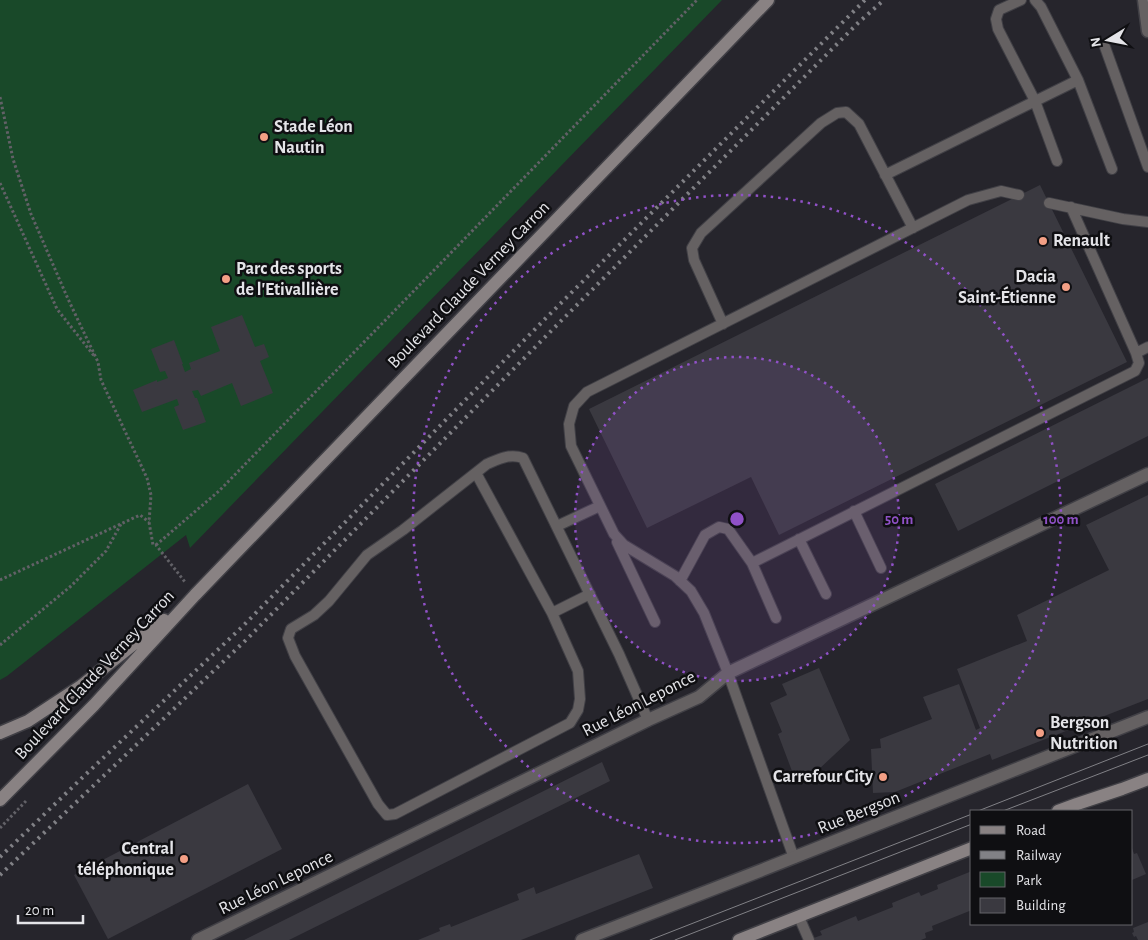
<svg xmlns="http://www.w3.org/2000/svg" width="1148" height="940" font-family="'Alegreya Sans',sans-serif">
  <rect width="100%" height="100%" fill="#26252c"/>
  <path fill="#194929" d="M 0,0 L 722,0 L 190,548 L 186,535 L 7,676 L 0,680 Z"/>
  <path fill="#3a3940" d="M 1040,185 L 1127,362 L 779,535 L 751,477 L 647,528 L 589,409 Z
    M 242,315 L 255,347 L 264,344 L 269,357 L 260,361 L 273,393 L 241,406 L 232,383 L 201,396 L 198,390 L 192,391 L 195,398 L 197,398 L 206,422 L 183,430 L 174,407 L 179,405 L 177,399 L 142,412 L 133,390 L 157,380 L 157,382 L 168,378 L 165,371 L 160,372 L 151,349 L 174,340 L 183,364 L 182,364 L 185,372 L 191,369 L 189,363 L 220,351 L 211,327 Z
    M 1148,378 L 1148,436 L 958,531 L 935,484 Z
    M 1148,495 L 1148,699 L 992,760 L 990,754 L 895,792 L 873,793 L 871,749 L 881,748 L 880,739 L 932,719 L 923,697 L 959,684 L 976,730 L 980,728 L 957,669 L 1027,641 L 1017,615 L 1109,570 L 1086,525 Z
    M 819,668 L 850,740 L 817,771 L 795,779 L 778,734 L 782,732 L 770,703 L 787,695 L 782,684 Z
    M 602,762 L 610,781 L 289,940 L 244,940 Z
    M 248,784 L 282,849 L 108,939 L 74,875 Z
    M 1132,848 L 1134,854 L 1137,853 L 1146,874 L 1132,880 Z
    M 639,854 L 653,888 L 521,940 L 418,940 L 440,931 L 439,928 L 450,924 L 451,927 L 519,900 L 517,894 L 534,887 L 536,894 Z
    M 972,871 L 972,910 L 932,926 L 933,930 L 925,933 L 926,938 L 921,940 L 808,940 L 822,935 L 820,931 L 856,916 L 858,921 L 893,907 L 892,903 L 919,892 L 921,896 L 938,889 L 937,885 Z
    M 1148,922 L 1148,940 L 1138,940 L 1136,936 L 1134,937 L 1132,933 L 1134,932 L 1133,928 Z"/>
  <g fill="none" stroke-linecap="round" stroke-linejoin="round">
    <g stroke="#414046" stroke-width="12">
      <path id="lane" d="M 1021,0 L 999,10 L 996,19 L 998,29 L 1035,101 L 1057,161
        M 1035,0 L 1041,7 L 1078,80 L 1112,169
        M 1105,47 L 1148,167
        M 885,175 L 1078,80
        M 1049,203 L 1123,219 L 1148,222
        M 1071,207 L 1136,353 L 1148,347
        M 723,324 L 694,260 L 692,248 L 701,233 L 821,123 L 837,113 L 846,112 L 859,124 L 913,228
        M 476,473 L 552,613 L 578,671 L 580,699 L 578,710 L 570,723 L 395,814 L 387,815 L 378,804 L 295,656 L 288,638 L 291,629 L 314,615 L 329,601 L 367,555 L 403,530 L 487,464 C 499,459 510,453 523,458 L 619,654 L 648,720
        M 854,511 L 881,568
        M 557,526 L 600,506
        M 799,539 L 826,594
        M 617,542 L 655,622
        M 752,563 L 776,618
        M 680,581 L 705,535 L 719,527 L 728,529 L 752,563 L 1135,371 L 1139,363 L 1136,353
        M 552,613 L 590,594
        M 794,858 L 728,673 L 704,613 L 691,591 L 675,576 L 624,545 L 614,534 L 571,446 L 569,424 L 574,406 L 587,392 L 968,200 L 1001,191 L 1019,195
        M 799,917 L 809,940"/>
    </g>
    <g stroke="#414046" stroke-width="15">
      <path id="street" d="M 1144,0 L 1148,31
        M 198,940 L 648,720 L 699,697 L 728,673 L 1148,474
        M 582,940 L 762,870 L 1148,717"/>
    </g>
    <g stroke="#414046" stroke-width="15">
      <path id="secondary" d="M 0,733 L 28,721 L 81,686 L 164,620
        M 0,800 L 94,705 L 195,595 L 768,0
        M 1058,811 L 1077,804 L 1122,789 L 1148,779
        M 739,940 L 972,848"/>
    </g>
    <path stroke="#626167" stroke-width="3" stroke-dasharray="2.5 2.5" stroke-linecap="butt" d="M 0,97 L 13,159 L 31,214 L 68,299 L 98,362 L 101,380 L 147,478 L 151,495 L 149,522 L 153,545 L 156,545 L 185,582
      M 0,183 L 57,309 L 95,357
      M 156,545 L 219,491 L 697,0
      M 0,580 L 140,515 L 149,522
      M 0,645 L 71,586 L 106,551 L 121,524
      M 0,828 L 26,801"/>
    <use href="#lane" stroke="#656162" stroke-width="10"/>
    <use href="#street" stroke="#656162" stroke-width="12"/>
    <use href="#secondary" stroke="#898283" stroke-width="12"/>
    <path stroke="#818186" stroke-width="1" d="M 1148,0 L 1148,1
      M 978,811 L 1148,744
      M 1003,811 L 1148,755
      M 650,940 L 972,814
      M 675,940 L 972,824"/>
    <path stroke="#818186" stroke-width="4" stroke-dasharray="2.5 5" stroke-linecap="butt" d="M 0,857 L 83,777 L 242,627 L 545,319 L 865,0
      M 0,875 L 248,638 L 552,330 L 859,22 L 884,0"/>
  </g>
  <circle cx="737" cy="519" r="162" fill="#9051c7" fill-opacity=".12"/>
  <g fill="none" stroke="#9051c7" stroke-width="2.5" stroke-dasharray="2.5 5">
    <circle cx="737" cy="519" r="162"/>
    <circle cx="737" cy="519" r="324"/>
  </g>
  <g fill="#f39f85" stroke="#0f0f12" stroke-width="2">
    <circle cx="264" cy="137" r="5"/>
    <circle cx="1043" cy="241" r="5"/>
    <circle cx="226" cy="279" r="5"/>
    <circle cx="1066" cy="287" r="5"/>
    <circle cx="1040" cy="733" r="5"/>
    <circle cx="883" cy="777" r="5"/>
    <circle cx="184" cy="859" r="5"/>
  </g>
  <g text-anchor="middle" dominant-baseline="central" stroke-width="5" stroke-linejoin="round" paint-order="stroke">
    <g font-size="18" font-weight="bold" fill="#e4e4e8" stroke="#0f0f12" text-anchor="start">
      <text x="274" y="127">Stade Léon<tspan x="274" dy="21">Nautin</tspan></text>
      <text x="1053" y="241">Renault</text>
      <text x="236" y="269">Parc des sports<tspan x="236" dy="21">de l'Etivallière</tspan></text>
      <text x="1056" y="277" text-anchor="end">Dacia<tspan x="1056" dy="21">Saint-Étienne</tspan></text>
      <text x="1050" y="723">Bergson<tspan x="1050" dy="21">Nutrition</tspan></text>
      <text x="873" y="777" text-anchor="end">Carrefour City</text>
      <text x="174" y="849" text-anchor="end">Central<tspan x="174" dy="21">téléphonique</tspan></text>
    </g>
    <g font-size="18" fill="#e4e4e8" stroke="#0f0f12">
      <text transform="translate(469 285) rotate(-46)">Boulevard Claude Verney Carron</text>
      <text transform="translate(95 675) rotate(-47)">Boulevard Claude Verney Carron</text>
      <text transform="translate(639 704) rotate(-27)">Rue Léon Leponce</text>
      <text transform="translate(859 813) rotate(-22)">Rue Bergson</text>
      <text transform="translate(276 883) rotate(-26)">Rue Léon Leponce</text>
    </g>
  </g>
  <circle cx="737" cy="519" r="8" fill="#9051c7" stroke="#0f0f12" stroke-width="2.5"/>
  <g font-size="15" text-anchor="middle" font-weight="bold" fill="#9051c7" stroke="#0f0f12" stroke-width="5" stroke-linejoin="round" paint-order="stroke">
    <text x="899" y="524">50 m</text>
    <text x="1061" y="524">100 m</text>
  </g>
  <rect x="970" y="810" width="162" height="115" fill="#0f0f12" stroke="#646468"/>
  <rect x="980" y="826" width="25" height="8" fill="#898283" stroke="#646468"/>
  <text x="1016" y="835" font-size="15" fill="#e4e4e8">Road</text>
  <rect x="980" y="851" width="25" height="8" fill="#818186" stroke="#646468"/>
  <text x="1016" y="860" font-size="15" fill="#e4e4e8">Railway</text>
  <rect x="980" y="872" width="25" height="15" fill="#194929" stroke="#646468"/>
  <text x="1016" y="885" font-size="15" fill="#e4e4e8">Park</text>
  <rect x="980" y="898" width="25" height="15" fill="#3a3940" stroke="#646468"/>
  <text x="1016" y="910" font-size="15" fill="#e4e4e8">Building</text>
  <g transform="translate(1108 40) rotate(260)" stroke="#0f0f12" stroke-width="4" paint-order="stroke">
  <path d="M0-4L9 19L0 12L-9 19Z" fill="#e4e4e8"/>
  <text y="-8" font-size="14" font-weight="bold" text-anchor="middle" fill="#e4e4e8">N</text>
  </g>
  <path d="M18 915v8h65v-8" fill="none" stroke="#e4e4e8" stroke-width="2.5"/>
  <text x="25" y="915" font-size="15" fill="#e4e4e8" stroke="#0f0f12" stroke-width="4" paint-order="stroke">20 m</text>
</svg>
